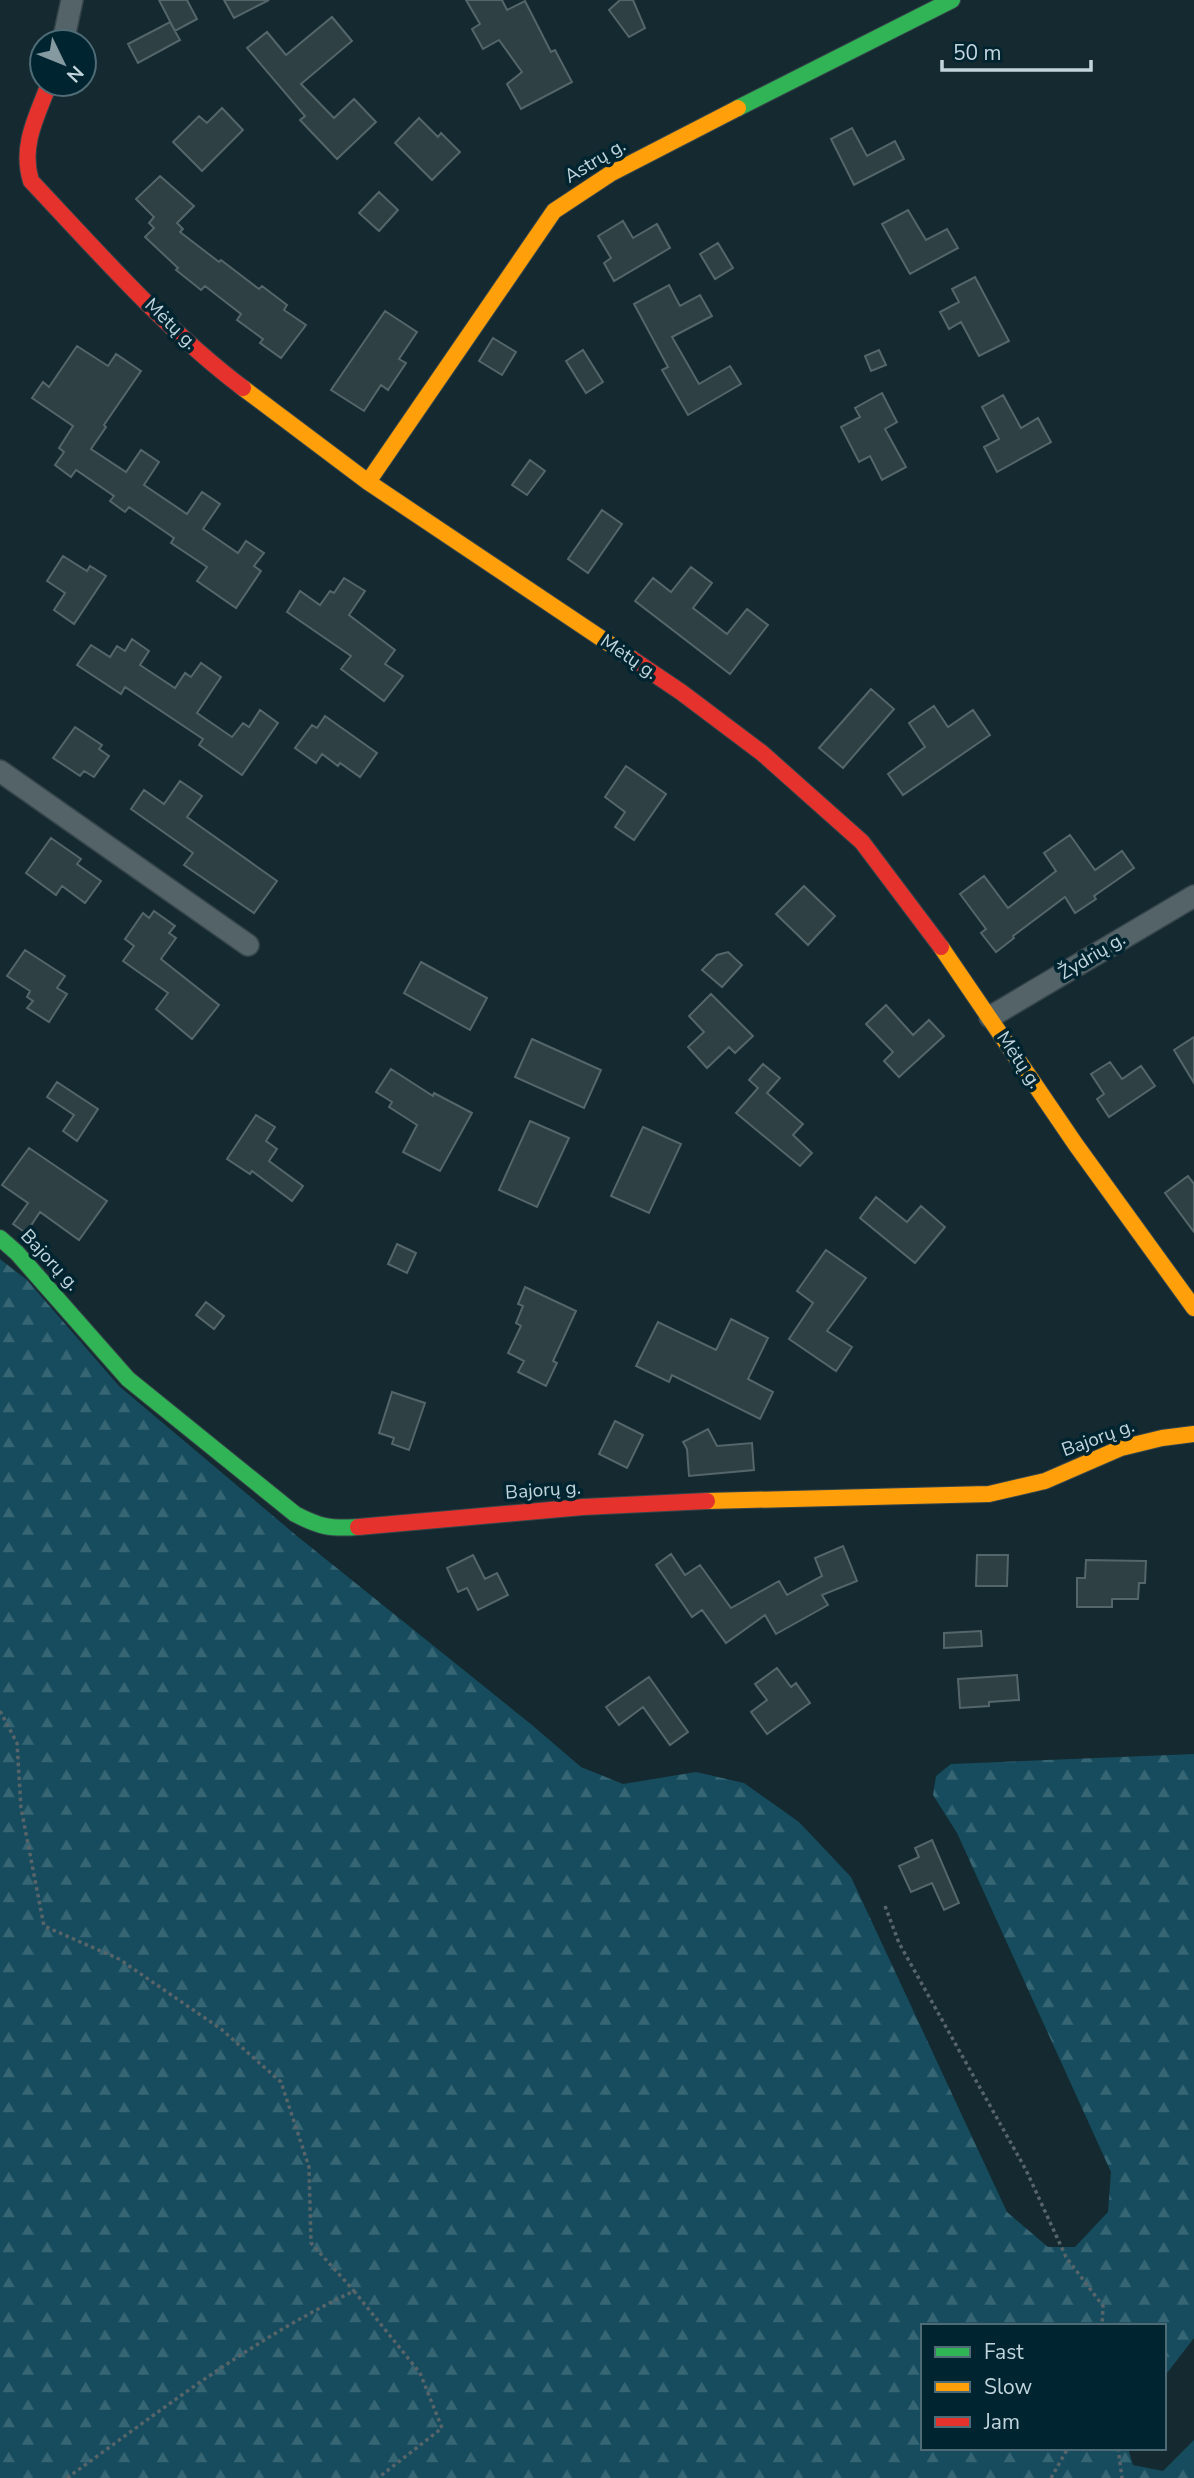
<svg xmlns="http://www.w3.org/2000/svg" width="1194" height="2478" font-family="'Nunito Sans',sans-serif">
  <defs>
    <pattern id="forest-firs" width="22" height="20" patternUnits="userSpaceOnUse" patternTransform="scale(1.75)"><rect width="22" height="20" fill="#164c5d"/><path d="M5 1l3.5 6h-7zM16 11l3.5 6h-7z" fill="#366574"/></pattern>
  </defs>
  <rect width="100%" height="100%" fill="#142930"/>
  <path fill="url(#forest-firs)" d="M 0,1259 L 27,1280 L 119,1386 L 297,1536 L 532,1725 L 581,1767 L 623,1784 L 696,1772 L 744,1783 L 799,1822 L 851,1877 L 1007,2212 L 1048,2247 L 1075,2247 L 1108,2212 L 1111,2172 L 957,1833 L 933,1795 L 936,1776 L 951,1764 L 1194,1754 L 1194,2338 L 1164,2377 L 1164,2326 L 923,2326 L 923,2448 L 1128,2448 L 1133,2465 L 1163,2471 L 1194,2440 L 1194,2478 L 0,2478 Z"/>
  <path fill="#2e4043" stroke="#546669" stroke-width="2" d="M 159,0 L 187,0 L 197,19 L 175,31 Z
    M 224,0 L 269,0 L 234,18 Z
    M 466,0 L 502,0 L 507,10 L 525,1 L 551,52 L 555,50 L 572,82 L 521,109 L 507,84 L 522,72 L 499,40 L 483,49 L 472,29 L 480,24 Z
    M 620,0 L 633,0 L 645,28 L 629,37 L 609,10 Z
    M 332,17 L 352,41 L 301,84 L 334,118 L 354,99 L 376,122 L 337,159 L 300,120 L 305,116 L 247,48 L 267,32 L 286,55 Z
    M 170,22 L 180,40 L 138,63 L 128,44 Z
    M 222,108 L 243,130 L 202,171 L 173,142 L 199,116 L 207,123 Z
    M 419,118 L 438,137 L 441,133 L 460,152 L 432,180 L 395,143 Z
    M 852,128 L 867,156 L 895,141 L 904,159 L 854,185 L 831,139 Z
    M 160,176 L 194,206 L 177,223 L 183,229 L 180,232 L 219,262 L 221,260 L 259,289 L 262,286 L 287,305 L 284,310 L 306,325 L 281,358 L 260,343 L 263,339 L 237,320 L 241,314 L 205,286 L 201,290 L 176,270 L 178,268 L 145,237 L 154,228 L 149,223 L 154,217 L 136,199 Z
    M 379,192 L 398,210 L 379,231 L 359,213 Z
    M 908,210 L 926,240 L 947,229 L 958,248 L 910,274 L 882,224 Z
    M 623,221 L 633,238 L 657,224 L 670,248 L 614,281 L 604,263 L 611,258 L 598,236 Z
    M 718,243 L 733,268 L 715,279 L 700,254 Z
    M 975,277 L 1009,341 L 979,356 L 961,322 L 949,329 L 940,312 L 959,302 L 952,289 Z
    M 669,285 L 680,306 L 700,295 L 712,316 L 672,337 L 699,384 L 730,366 L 741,384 L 688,415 L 662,370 L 668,367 L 634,304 Z
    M 385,311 L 417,332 L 399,359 L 406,363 L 388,390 L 381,385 L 364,411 L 331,390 Z
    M 493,338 L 516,352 L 502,375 L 479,361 Z
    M 77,346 L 108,366 L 116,354 L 141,371 L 104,425 L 106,427 L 91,449 L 126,472 L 141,450 L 159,462 L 144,485 L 187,514 L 202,492 L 220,504 L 203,529 L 238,553 L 246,541 L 264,553 L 254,566 L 261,571 L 236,608 L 197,581 L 207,567 L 171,543 L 174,538 L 129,507 L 125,512 L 110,501 L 114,496 L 76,470 L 71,477 L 55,465 L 64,452 L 59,448 L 73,426 L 32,398 L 43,382 L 49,387 Z
    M 583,350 L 603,382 L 586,393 L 566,361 Z
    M 879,350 L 886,365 L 871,371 L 865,356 Z
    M 882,393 L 897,422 L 885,429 L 906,467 L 882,480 L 870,456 L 859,462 L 841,427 L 860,417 L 855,408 Z
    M 1003,395 L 1021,428 L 1038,418 L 1051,442 L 997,472 L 984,447 L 999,439 L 982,407 Z
    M 530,460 L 545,471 L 527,495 L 512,485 Z
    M 602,510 L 622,524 L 588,573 L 568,559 Z
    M 63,556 L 87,571 L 90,566 L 106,576 L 74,624 L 54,610 L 65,593 L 47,581 Z
    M 691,567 L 712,583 L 693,608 L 727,634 L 747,609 L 768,625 L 730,674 L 635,601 L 653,578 L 671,592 Z
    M 344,578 L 365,591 L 349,615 L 395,650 L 385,664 L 403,676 L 384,701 L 341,669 L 351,656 L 287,612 L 300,591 L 320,605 L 330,591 L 334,593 Z
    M 132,639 L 149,651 L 140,665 L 175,688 L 185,673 L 191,677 L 201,663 L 221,677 L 197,713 L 232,737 L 243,723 L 249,727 L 260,710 L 278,723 L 242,775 L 199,745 L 203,739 L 125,687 L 121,694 L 77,665 L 91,645 L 110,657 L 117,646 L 125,651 Z
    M 871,689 L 894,709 L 843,768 L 819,748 Z
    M 934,706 L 948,727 L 973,710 L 990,735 L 903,795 L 888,774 L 925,747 L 909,723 Z
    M 325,716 L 377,753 L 360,777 L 340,763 L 338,766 L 322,754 L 316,763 L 295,748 L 312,725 L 317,728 Z
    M 75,727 L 102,745 L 99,749 L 109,756 L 94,777 L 84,771 L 80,776 L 53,758 Z
    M 626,766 L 666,794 L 634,840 L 615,827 L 625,812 L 605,797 Z
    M 180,781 L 202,796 L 187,817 L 277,881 L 254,913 L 184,865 L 193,853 L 131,809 L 144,790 L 164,804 Z
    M 1070,835 L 1095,870 L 1122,851 L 1134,868 L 1094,896 L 1096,899 L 1075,913 L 1065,897 L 1013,936 L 1014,938 L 996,952 L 981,933 L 986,929 L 960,894 L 984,876 L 1008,908 L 1056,871 L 1044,853 Z
    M 51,838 L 81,859 L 77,864 L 101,881 L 85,903 L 62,886 L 56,895 L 26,873 Z
    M 804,886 L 835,916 L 808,945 L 776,914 Z
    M 154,911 L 175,926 L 169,933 L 176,938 L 161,959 L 219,1005 L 192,1039 L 156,1009 L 168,993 L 123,961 L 134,946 L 125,939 L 143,913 L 149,918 Z
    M 25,950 L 65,976 L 57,988 L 67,994 L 49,1022 L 27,1008 L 33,1001 L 27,997 L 30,991 L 7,976 Z
    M 728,952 L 742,965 L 722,987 L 702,970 L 717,955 Z
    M 421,962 L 487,998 L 470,1030 L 404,993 Z
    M 711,994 L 753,1036 L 735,1053 L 729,1047 L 707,1068 L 688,1047 L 704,1032 L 689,1016 Z
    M 886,1005 L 913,1035 L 929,1020 L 944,1036 L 899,1077 L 884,1061 L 893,1052 L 866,1024 Z
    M 1194,1037 L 1194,1083 L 1174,1050 Z
    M 532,1039 L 601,1070 L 584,1108 L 515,1077 Z
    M 1110,1062 L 1122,1079 L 1141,1066 L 1155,1086 L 1109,1117 L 1097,1099 L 1104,1094 L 1091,1074 Z
    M 763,1064 L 780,1078 L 767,1093 L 803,1124 L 793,1135 L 812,1153 L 800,1166 L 736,1113 L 758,1088 L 749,1080 Z
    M 391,1069 L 433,1096 L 434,1093 L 472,1113 L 440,1171 L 403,1152 L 417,1125 L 389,1107 L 392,1102 L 376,1092 Z
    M 57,1082 L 98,1109 L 77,1141 L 63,1131 L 74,1115 L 47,1097 Z
    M 256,1115 L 275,1127 L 266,1141 L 277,1149 L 269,1161 L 303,1186 L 292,1201 L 252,1171 L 250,1174 L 227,1159 Z
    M 530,1121 L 569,1138 L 537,1207 L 499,1190 Z
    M 643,1127 L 681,1144 L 649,1213 L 611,1196 Z
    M 29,1148 L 107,1201 L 79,1240 L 40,1212 L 26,1233 L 13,1224 L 28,1203 L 2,1185 Z
    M 1188,1176 L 1194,1184 L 1194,1232 L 1165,1193 Z
    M 876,1197 L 907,1222 L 921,1206 L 945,1227 L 915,1263 L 860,1218 Z
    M 397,1244 L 416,1253 L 407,1273 L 388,1264 Z
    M 826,1250 L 866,1278 L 827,1331 L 852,1347 L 836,1371 L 789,1339 L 813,1303 L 797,1291 Z
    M 525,1287 L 576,1311 L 553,1361 L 557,1363 L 546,1386 L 518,1372 L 524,1361 L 508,1353 L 521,1326 L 516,1323 L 523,1306 L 518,1304 Z
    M 206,1302 L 224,1316 L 214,1329 L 196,1315 Z
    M 731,1319 L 768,1338 L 748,1379 L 773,1392 L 760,1419 L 672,1375 L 669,1382 L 636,1366 L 658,1322 L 716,1350 Z
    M 392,1392 L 425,1403 L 409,1450 L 392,1444 L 394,1438 L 379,1433 Z
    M 615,1421 L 643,1435 L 627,1468 L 599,1454 Z
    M 708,1429 L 717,1446 L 752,1443 L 754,1470 L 689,1476 L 687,1449 L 683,1442 Z
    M 843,1546 L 857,1581 L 822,1595 L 828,1605 L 776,1634 L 765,1615 L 726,1643 L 702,1610 L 692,1617 L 656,1565 L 671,1554 L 685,1575 L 700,1565 L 731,1608 L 779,1581 L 787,1595 L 822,1576 L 815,1558 Z
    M 473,1555 L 485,1579 L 497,1573 L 508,1595 L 478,1610 L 467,1588 L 458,1592 L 447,1568 Z
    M 977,1555 L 1008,1555 L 1007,1586 L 976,1586 Z
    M 1086,1560 L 1146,1561 L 1145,1583 L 1139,1583 L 1138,1599 L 1112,1599 L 1112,1607 L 1077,1607 L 1077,1578 L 1085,1578 Z
    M 981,1631 L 982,1646 L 944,1648 L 944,1633 Z
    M 777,1668 L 791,1687 L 796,1683 L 810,1703 L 767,1734 L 751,1712 L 767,1700 L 755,1684 Z
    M 1017,1675 L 1019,1700 L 989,1702 L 989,1706 L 960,1708 L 958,1679 Z
    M 649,1677 L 688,1732 L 670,1745 L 643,1707 L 619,1725 L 606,1707 Z
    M 932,1840 L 959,1903 L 944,1910 L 932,1883 L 911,1892 L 899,1866 L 919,1857 L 915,1848 Z"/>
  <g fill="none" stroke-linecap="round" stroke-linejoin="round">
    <g stroke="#36454a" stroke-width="24">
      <path id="street" d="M 63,42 L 72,0
        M 0,771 L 248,945
        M 990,1017 L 1194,896"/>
    </g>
    <g stroke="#36454a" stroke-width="18">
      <path id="fast" d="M 738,108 L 952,0
        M 0,1238 L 17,1253 L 128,1379 L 295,1514 C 320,1527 330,1529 358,1527"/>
    </g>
    <g stroke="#36454a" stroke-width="18">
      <path id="slow" d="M 243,388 L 368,482 L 632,659
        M 368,482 L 554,211 L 610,174 L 738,108
        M 941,947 L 1076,1145 L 1194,1308
        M 707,1501 L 989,1494 L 1045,1481 L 1121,1448 L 1162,1438 L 1194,1434"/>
    </g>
    <g stroke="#36454a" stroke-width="18">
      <path id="jam" d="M 49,84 C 37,116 20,146 31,181 C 98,252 165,329 243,388
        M 632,659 L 681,692 L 762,753 L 862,842 L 941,947
        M 358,1527 L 583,1507 L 707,1501"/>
    </g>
    <path stroke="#57646a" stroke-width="3.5" stroke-dasharray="3.5 3.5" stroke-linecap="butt" d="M 0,1711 L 17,1743 L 21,1808 L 44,1926 L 119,1959 L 221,2029 L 281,2082 L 309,2167 L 311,2243 L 354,2291
      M 885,1906 L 899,1943 L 1026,2170 L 1066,2257 L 1103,2306 L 1102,2326
      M 1118,2448 L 1122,2478
      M 67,2478 C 159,2412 250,2340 354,2291 L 420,2373 L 442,2428 L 378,2478
      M 1051,2478 L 1068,2448"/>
    <use href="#street" stroke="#546368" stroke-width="21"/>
    <use href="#fast" stroke="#30b455" stroke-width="16"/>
    <use href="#slow" stroke="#ff9f0a" stroke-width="16"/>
    <use href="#jam" stroke="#e5322d" stroke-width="16"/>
  </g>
  <g text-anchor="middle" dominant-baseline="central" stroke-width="7" stroke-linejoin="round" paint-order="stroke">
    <g font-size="19" fill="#c2d5dd" stroke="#002531">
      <text transform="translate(595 161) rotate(-31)">Astrų g.</text>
      <text transform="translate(171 324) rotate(44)">Mėtų g.</text>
      <text transform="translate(629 657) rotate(34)">Mėtų g.</text>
      <text transform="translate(1092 956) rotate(-31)">Žydrių g.</text>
      <text transform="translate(1019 1060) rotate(56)">Mėtų g.</text>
      <text transform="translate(50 1260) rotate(47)">Bajorų g.</text>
      <text transform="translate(1098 1438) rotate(-20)">Bajorų g.</text>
      <text transform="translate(543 1490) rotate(-4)">Bajorų g.</text>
    </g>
  </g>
  <rect x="921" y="2324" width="245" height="126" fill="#002531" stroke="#4e6b76" stroke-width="2"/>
  <rect x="935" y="2347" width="35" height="10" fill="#30b455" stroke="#4e6b76" stroke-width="2"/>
  <text x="984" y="2359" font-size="21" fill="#c2d5dd">Fast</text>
  <rect x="935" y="2382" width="35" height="10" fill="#ff9f0a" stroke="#4e6b76" stroke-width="2"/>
  <text x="984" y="2394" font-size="21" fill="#c2d5dd">Slow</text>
  <rect x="935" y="2417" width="35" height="10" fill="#e5322d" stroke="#4e6b76" stroke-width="2"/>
  <text x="984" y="2429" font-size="21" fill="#c2d5dd">Jam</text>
  <g transform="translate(63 63) rotate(133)"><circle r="33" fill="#002531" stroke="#4e6b76" stroke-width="2"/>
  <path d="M0-5L12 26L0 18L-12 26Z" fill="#8599a0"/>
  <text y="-10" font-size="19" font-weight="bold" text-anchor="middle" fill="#c2d5dd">N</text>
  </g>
  <path d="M942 60v10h149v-10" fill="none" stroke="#c2d5dd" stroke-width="3.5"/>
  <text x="953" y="60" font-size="21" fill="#c2d5dd" stroke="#002531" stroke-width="5" paint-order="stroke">50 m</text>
</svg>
